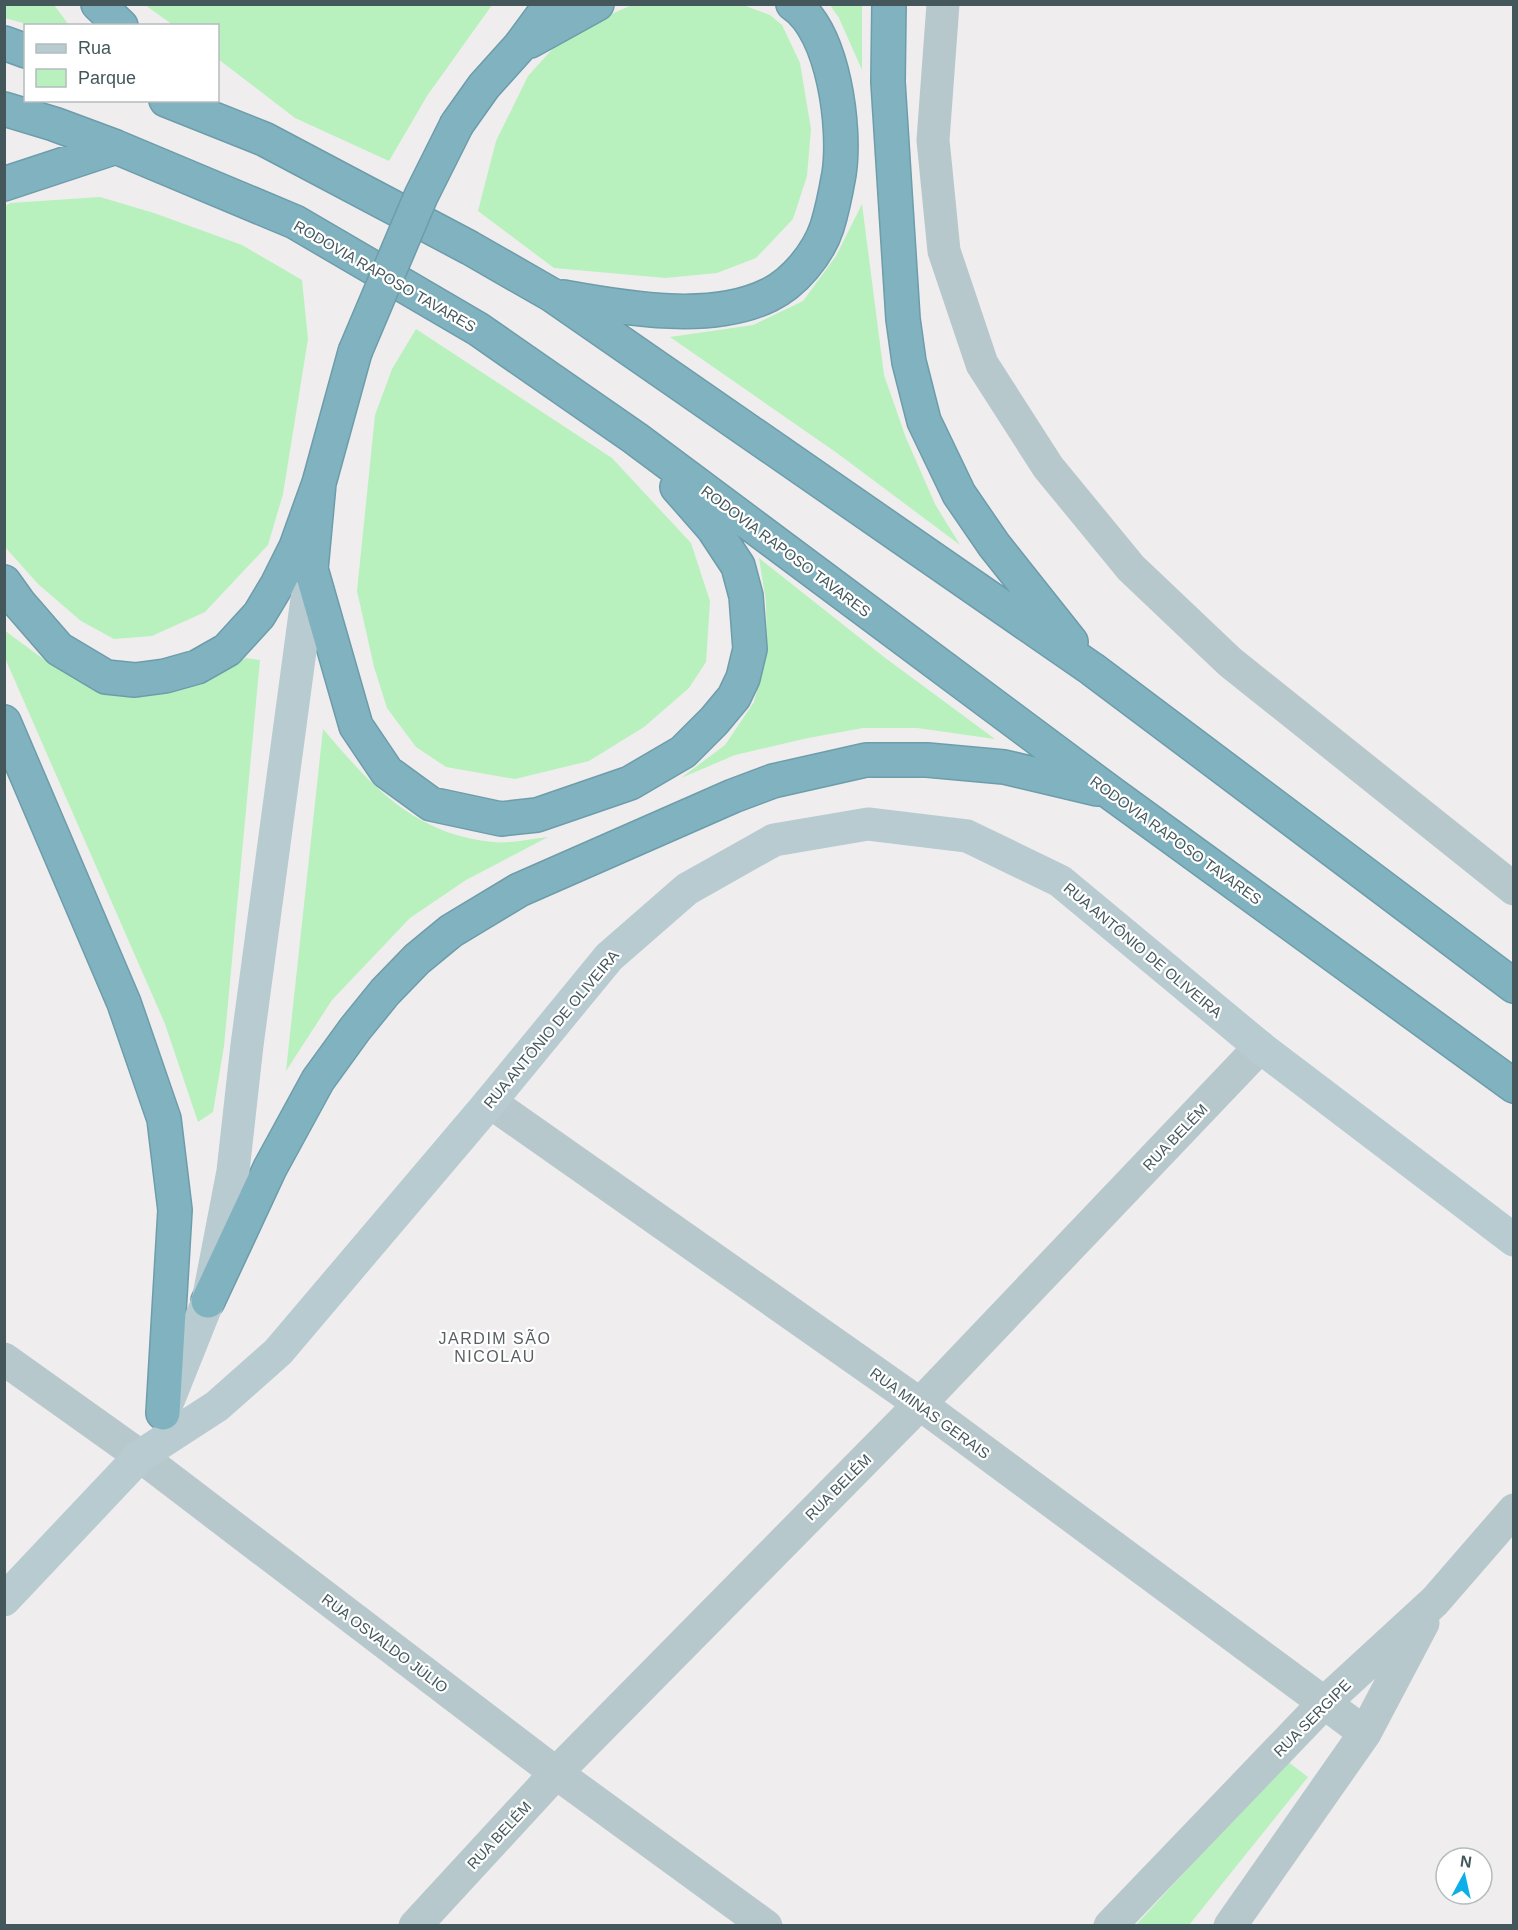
<svg xmlns="http://www.w3.org/2000/svg" width="1518" height="1930" font-family="Arial,sans-serif">
  <rect width="100%" height="100%" fill="#f0edee"/>
  <path fill="#b8f1bd" d="M 4,5 L 54,5 L 69,25 L 30,25 L 5,18 Z
    M 145,5 L 492,5 L 427,96 L 389,161 L 295,118 L 218,59 L 218,26 L 173,25 Z
    M 632,5 L 743,5 L 770,15 L 782,25 L 800,63 L 811,129 L 807,176 L 793,219 L 756,258 L 717,273 L 665,278 L 554,268 L 478,211 L 496,141 L 528,76 L 557,44 L 596,21 Z
    M 830,5 L 862,5 L 862,70 L 839,18 Z
    M 100,197 L 154,213 L 242,245 L 302,280 L 308,339 L 283,494 L 268,545 L 205,612 L 152,636 L 114,639 L 81,621 L 38,584 L 5,547 L 5,206 L 10,203 Z
    M 862,204 L 884,375 L 906,438 L 935,504 L 960,545 L 837,453 L 670,337 L 753,325 L 803,301 L 836,256 Z
    M 416,329 L 612,458 L 691,543 L 710,601 L 706,662 L 689,688 L 644,727 L 589,761 L 515,779 L 446,767 L 416,747 L 387,708 L 374,667 L 357,591 L 375,415 L 392,369 Z
    M 759,558 L 884,657 L 995,739 L 917,728 L 863,728 L 808,738 L 735,755 L 681,778 L 725,745 L 754,702 L 767,651 L 766,602 Z
    M 4,630 L 46,661 L 95,688 L 205,681 L 246,658 L 260,660 L 224,1046 L 213,1112 L 198,1122 L 165,1024 L 5,658 Z
    M 323,729 C 372,786 413,834 493,842 C 510,844 530,839 548,837 L 466,880 L 410,918 L 332,1000 L 286,1071 Z
    M 1287,1761 L 1308,1777 L 1189,1925 L 1135,1926 Z"/>
  <g fill="none" stroke-linecap="round" stroke-linejoin="round">
    <g stroke="#6d9dab" stroke-width="36">
      <path id="highway" d="M 98,4 L 121,26
        M 889,4 L 888,82 L 903,319 L 909,362 L 924,421 L 959,494 L 994,545 L 1071,642
        M 530,41 L 597,4
        M 4,43 L 26,51
        M 166,100 L 264,139 L 470,248 L 552,295 L 1092,669 L 1514,986
        M 4,109 L 54,124 L 116,147 L 295,222 L 478,329 L 635,438 L 1111,793 L 1514,1086
        M 457,124 L 484,86 L 520,46 L 551,4
        M 4,184 L 116,147
        M 563,297 C 625,308 710,324 769,295 C 794,283 818,254 827,227 C 832,211 836,191 839,174 C 846,129 834,31 793,4
        M 319,483 L 311,569 L 356,726 L 387,772 L 431,804 L 501,819 L 537,815 L 630,783 L 683,752 L 714,721 L 734,697 L 743,678 L 750,649 L 746,596 L 738,566 L 713,528 L 677,487
        M 4,582 L 19,603 L 59,649 L 106,677 L 135,680 L 165,676 L 197,667 L 227,650 L 259,615 L 277,585 L 296,547 L 319,483 L 355,352
        M 4,722 L 124,1003 L 164,1119 L 175,1210 L 163,1413
        M 208,1301 L 270,1168 L 318,1080 L 355,1029 L 385,992 L 417,959 L 451,931 L 519,890 L 733,796 L 773,781 L 866,760 L 927,760 L 1004,767 L 1097,789"/>
    </g>
    <path stroke="#b7c8cc" stroke-width="33" d="M 943,4 L 933,140 L 944,251 L 982,364 L 1048,467 L 1131,568 L 1230,662 L 1514,889
      M 490,1102 L 920,1404 L 1365,1733
      M 4,1359 L 140,1456 L 556,1773 L 766,1926
      M 415,1926 L 556,1773 L 920,1404 L 1260,1047
      M 1110,1926 L 1324,1703 L 1435,1601 L 1514,1510
      M 1230,1926 L 1365,1733 L 1423,1623"/>
    <path stroke="#b7cbd1" stroke-width="33" d="M 166,1406 L 208,1301 L 233,1171 L 247,1045 L 311,569
      M 4,1600 L 140,1456 L 217,1406 L 278,1352 L 490,1102 L 609,957 L 687,889 L 774,840 L 868,824 L 967,836 L 1060,881 L 1260,1047 L 1514,1240"/>
    <use href="#highway" stroke="#81b2c0" stroke-width="33"/>
    <g stroke="#6d9dab" stroke-width="36" stroke-linecap="butt">
      <path id="highway-bridge" d="M 355,352 L 421,196 L 457,124"/>
    </g>
    <use href="#highway-bridge" stroke="#81b2c0" stroke-width="33"/>
  </g>
  <g text-anchor="middle" dominant-baseline="central" stroke-width="4.5" stroke-linejoin="round" paint-order="stroke">
    <g font-size="15" fill="#44585c" stroke="#fff">
      <text transform="translate(385 276) rotate(30)">RODOVIA RAPOSO TAVARES</text>
      <text transform="translate(786 551) rotate(37)">RODOVIA RAPOSO TAVARES</text>
      <text transform="translate(1176 840) rotate(36)">RODOVIA RAPOSO TAVARES</text>
      <text transform="translate(1143 950) rotate(40)">RUA ANTÔNIO DE OLIVEIRA</text>
      <text transform="translate(551 1029) rotate(-50)">RUA ANTÔNIO DE OLIVEIRA</text>
      <text transform="translate(1175 1137) rotate(-46)">RUA BELÉM</text>
      <text transform="translate(930 1413) rotate(36)">RUA MINAS GERAIS</text>
      <text transform="translate(838 1487) rotate(-45)">RUA BELÉM</text>
      <text transform="translate(385 1643) rotate(37)">RUA OSVALDO JÚLIO</text>
      <text transform="translate(1312 1718) rotate(-45)">RUA SERGIPE</text>
      <text transform="translate(499 1835) rotate(-47)">RUA BELÉM</text>
    </g>
    <g font-size="16" letter-spacing="1.5" fill="#596063" stroke="#fff">
      <text x="495" y="1338">JARDIM SÃO<tspan x="495" dy="18">NICOLAU</tspan></text>
    </g>
  </g>
  <rect width="1518" height="1930" fill="none" stroke="#44585c" stroke-width="12"/>
  <rect x="24" y="24" width="195" height="78" fill="#ffffff" stroke="#b4bcbe" stroke-width="1.5"/>
  <rect x="36" y="44" width="30" height="9" fill="#b7cbd1" stroke="#b4bcbe" stroke-width="1.5"/>
  <text x="78" y="54" font-size="18" fill="#44585c">Rua</text>
  <rect x="36" y="69" width="30" height="18" fill="#b8f1bd" stroke="#b4bcbe" stroke-width="1.5"/>
  <text x="78" y="84" font-size="18" fill="#44585c">Parque</text>
  <g transform="translate(1464 1876) rotate(8)"><circle r="28" fill="#ffffff" stroke="#b4bcbe" stroke-width="1.5"/>
  <path d="M0-4.5L10 22L0 15L-10 22Z" fill="#0eafe9"/>
  <text y="-9" font-size="16" font-weight="bold" text-anchor="middle" fill="#44585c">N</text>
  </g>
</svg>
